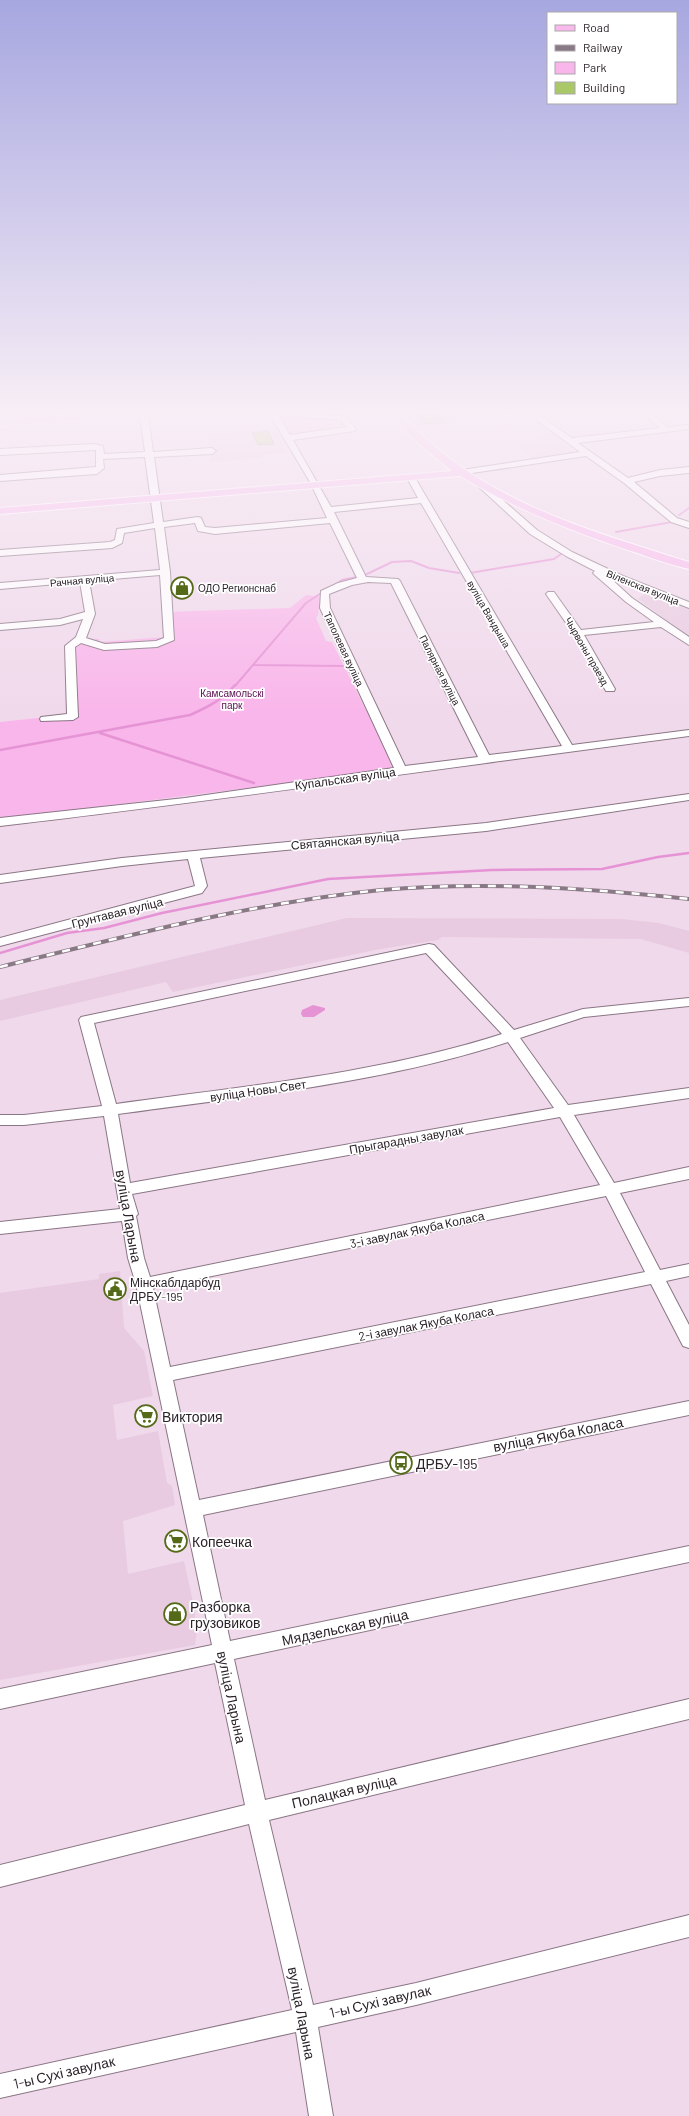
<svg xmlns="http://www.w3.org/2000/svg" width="689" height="2116" font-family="Barlow,sans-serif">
  <rect width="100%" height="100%" fill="#f0d9eb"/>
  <path fill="#e8cbe0" d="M 404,415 L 463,415 L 469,420 L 417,427 Z
    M 274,428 L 288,453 L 265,455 L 261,458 L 211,462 L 208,435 Z
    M 557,436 L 578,454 L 535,461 L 515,443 Z
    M 651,593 L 689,609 L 689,637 L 638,599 L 644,594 Z
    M 347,918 L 622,919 L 659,923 L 689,931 L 689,953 L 641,939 L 442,937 L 438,940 L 375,950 L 173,992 L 166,982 L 0,1021 L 0,1000 Z
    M 120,1271 L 124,1328 L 144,1351 L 153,1396 L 113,1405 L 117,1440 L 158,1431 L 167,1483 L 172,1486 L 175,1505 L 123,1521 L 128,1574 L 184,1561 L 194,1607 L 197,1632 L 195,1645 L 0,1680 L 0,1293 L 99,1279 L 99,1274 Z"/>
  <path fill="#f9b6ea" d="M 279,415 L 331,420 L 339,430 L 292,436 Z
    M 306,595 L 320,597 L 318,615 L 316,618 L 326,641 L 332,642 L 394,766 L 391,770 L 0,819 L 0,722 L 77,714 L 73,649 L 75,647 L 75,644 C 86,643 86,639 99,639 L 100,642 L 166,637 L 166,612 L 290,608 Z"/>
  <path fill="#e693d5" d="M 313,1005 L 325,1008 L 325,1010 L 314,1017 L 303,1017 L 301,1014 L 302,1010 Z"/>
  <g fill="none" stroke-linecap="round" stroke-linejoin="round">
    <path stroke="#e693d5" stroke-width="2" d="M 679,515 L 689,508
      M 616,532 L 672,522
      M 470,573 L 554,559 L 561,554
      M 367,574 L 392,562 L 411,561 L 429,568 L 459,573
      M 335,585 L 342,580 L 357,577
      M 253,665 L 343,666
      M 235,686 L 306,603 L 323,592"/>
    <path stroke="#e693d5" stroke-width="2.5" d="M 100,733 L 254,783
      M 0,750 L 190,715 C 208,707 222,700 235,685
      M 0,953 L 67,933 L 104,928 L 162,913 L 328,879 L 492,870 L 602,869 L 658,857 L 689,853"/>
  </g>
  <path fill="#aac867" stroke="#8d957f" d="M 416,415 L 444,415 L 444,422 L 425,424 Z
    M 268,431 L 274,444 L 258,445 L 252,433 Z"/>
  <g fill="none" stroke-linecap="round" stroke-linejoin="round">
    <g stroke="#8a7685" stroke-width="2">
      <path id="minor" d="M 140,415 L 148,415 L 153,452 L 212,448 L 216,451 L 212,454 L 154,457 L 163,522 L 198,517 L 201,518 L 205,527 L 215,528 L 327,518 L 310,482 L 270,415 L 278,415 L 290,435 L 346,427 L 341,420 L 303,417 L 299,415 L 346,416 L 356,429 L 355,431 L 293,440 L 331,507 L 418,498 L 407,478 L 414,476 L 572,745 L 689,730 L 689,736 C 459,766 230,799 0,826 L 0,818 L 185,798 L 394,768 L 320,608 L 321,591 L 338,583 L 357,578 L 330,523 L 215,534 L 198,531 L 195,523 L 164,527 L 170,572 L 174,640 L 157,647 L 104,650 L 81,643 L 75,647 L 78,717 L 73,720 L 41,721 L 40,719 L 41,717 L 67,714 L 65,646 L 76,637 L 83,619 L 60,625 L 0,630 L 0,624 L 60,619 L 85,612 L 80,582 L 0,589 L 0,583 L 160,570 L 155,528 L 124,533 L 122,543 L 112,548 L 0,556 L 0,550 L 110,542 L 115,540 L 117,529 L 154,523 L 145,457 L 103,459 L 104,468 L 97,474 L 0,481 L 0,475 L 96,467 L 96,450 L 0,455 L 0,449 L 94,444 L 103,446 L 104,454 L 145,452 ZM 421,503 L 562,746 L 489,755 L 400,581 L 398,579 L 366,577 L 334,512 ZM 160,575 L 164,638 L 156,641 L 105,644 L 86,638 L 95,614 L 89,581 ZM 368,582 L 391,583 L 478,757 L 405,766 L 330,608 L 329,594 L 352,585 Z
        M 530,415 L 539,415 L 572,438 L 660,428 L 644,415 L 653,415 L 668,427 L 689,425 L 689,429 L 578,443 L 628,478 L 660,470 L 689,467 L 689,473 L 660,476 L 634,482 L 677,518 L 689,522 L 689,528 L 671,522 L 624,483 L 586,456 L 459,475 L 459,471 L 462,470 L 580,452 Z
        M 481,481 L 537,530 L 572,552 L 623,576 L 689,602 L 689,608 L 608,576 L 632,598 L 689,637 L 689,645 L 661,627 L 584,635 L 615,689 L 614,691 L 606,691 L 573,633 L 546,594 L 548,592 L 554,592 L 581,630 L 654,622 L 626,602 L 595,575 L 593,573 L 595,571 L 566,556 L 530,534 L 478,486 L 477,484 Z
        M 689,794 L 689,800 L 486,831 L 200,858 L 207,886 L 202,893 L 0,946 L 0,938 L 195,886 L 188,859 L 122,866 L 0,883 L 0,875 L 122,858 L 486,823 Z
        M 429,944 L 434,945 L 514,1030 L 583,1009 L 689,998 L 689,1006 L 584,1017 L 520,1038 L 568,1105 L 689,1088 L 689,1098 L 574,1115 L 614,1183 L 689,1167 L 689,1179 L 620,1193 L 660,1270 L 689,1264 L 689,1276 L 666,1281 L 689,1325 L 689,1348 L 683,1346 L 651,1284 L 173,1380 L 199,1500 L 689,1401 L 689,1415 L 203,1515 L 230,1641 L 689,1546 L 689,1562 L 234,1659 L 265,1800 L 689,1699 L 689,1719 L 269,1820 L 313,2005 L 416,1983 L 689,1915 L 689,1937 L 416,2005 L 318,2027 L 333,2116 L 309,2116 L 296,2032 L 0,2098 L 0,2074 L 292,2010 L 249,1824 L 0,1887 L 0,1865 L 245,1805 L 215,1663 L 0,1709 L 0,1689 L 212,1645 L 136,1284 L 128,1258 L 122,1221 L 0,1234 L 0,1222 L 120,1209 L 104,1116 L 24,1125 L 0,1125 L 0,1115 L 24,1115 L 102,1106 L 79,1020 L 81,1017 ZM 426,953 L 502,1034 C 377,1074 245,1086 116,1104 L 94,1023 ZM 508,1042 L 554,1108 L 130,1183 L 118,1114 C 249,1096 382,1083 508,1042 ZM 560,1117 L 600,1185 L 150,1277 L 144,1258 L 136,1216 L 138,1214 L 132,1194 ZM 606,1196 L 645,1272 L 170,1367 L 153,1288 Z"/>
    </g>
    <g stroke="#fff" stroke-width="2">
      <path id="major" d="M 68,415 L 107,415 L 102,418 L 0,426 L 0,420 Z
        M 389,415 L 399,415 C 419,432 438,451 460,466 C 528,514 610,537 689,562 L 689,569 C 670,565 652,558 634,552 C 573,532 515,509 460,476 L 0,514 L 0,508 L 452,471 L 424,448 Z"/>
    </g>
    <use href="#minor" fill="#fff" fill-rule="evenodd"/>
    <use href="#major" fill="#f9b9ed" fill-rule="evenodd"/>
    <g stroke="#887985" stroke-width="4">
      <path id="rail" d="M 0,967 C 126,936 252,903 381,890 C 484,881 587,888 689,899"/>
    </g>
    <use href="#rail" stroke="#fff" stroke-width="2.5" stroke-dasharray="8" stroke-linecap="butt"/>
  </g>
  <linearGradient id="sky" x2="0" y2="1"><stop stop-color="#a7a7e0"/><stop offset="0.58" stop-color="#f8eef6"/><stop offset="1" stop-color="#f8eef6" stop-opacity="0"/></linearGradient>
  <rect width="689" height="711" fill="url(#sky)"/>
  <defs>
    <g id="shop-ring" transform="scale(1.15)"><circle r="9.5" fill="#fff" stroke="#546a18" stroke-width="1.5"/><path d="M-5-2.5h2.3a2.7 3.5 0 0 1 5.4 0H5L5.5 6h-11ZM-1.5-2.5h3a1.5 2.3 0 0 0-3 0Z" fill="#546a18"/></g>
    <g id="civic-ring" transform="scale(1.15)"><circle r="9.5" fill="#fff" stroke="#546a18" stroke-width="1.5"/><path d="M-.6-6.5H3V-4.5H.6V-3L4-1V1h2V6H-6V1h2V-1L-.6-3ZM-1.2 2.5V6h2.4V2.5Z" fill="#546a18"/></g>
    <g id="supermarket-ring" transform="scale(1.15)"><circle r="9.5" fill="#fff" stroke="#546a18" stroke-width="1.5"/><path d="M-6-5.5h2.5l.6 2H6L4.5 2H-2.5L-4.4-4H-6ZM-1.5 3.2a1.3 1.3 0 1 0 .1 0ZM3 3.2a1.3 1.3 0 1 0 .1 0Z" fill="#546a18"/></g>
    <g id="bus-ring" transform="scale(1.15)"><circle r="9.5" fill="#fff" stroke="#546a18" stroke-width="1.5"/><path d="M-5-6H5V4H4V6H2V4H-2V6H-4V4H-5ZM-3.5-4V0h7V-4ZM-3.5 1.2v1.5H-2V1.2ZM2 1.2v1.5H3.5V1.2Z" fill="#546a18"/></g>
  </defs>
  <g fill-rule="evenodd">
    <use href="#shop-ring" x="182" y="588"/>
    <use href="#civic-ring" x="115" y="1289"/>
    <use href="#supermarket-ring" x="146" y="1416"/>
    <use href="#bus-ring" x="401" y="1463"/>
    <use href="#supermarket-ring" x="176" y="1541"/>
    <use href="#shop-ring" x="175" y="1614"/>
  </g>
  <g text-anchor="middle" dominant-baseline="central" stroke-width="3.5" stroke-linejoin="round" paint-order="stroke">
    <g font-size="10" fill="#2c232a" stroke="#fff">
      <text transform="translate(82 580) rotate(-5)">Рачная вуліца</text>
      <text transform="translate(643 587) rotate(22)">Віленская вуліца</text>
      <text transform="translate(489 614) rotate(60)">вуліца Вандыша</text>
      <text transform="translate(344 649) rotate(65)">Таполевая вуліца</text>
      <text transform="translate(587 651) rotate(60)">Чырвоны праезд</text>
      <text transform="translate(440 670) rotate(63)">Палярная вуліца</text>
    </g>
    <g font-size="10" fill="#2c232a" stroke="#fff" text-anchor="start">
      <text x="198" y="588">ОДО Регионснаб</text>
    </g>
    <g font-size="10" fill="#580e4e" stroke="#fff">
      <text x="232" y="693">Камсамольскі<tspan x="232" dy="12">парк</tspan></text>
    </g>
    <g font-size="12" fill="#2c232a" stroke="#fff">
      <text transform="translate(345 778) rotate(-8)">Купальская вуліца</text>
      <text transform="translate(345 840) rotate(-5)">Святаянская вуліца</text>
      <text transform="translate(117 912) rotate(-14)">Грунтавая вуліца</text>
      <text transform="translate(258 1090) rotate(-8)">вуліца Новы Свет</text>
      <text transform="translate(406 1139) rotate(-10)">Прыгарадны завулак</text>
      <text transform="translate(417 1229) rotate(-12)">3-і завулак Якуба Коласа</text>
      <text transform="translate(426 1323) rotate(-11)">2-і завулак Якуба Коласа</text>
    </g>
    <g font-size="12" fill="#2c232a" stroke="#fff" text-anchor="start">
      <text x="130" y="1282">Мінскаблдарбуд<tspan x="130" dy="14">ДРБУ-195</tspan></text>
    </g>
    <g font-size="14" fill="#2c232a" stroke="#fff">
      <text transform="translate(129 1216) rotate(80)">вуліца Ларына</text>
      <text transform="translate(558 1434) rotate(-11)">вуліца Якуба Коласа</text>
      <text transform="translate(345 1627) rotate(-12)">Мядзельская вуліца</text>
      <text transform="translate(232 1697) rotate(78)">вуліца Ларына</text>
      <text transform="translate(344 1791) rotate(-13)">Полацкая вуліца</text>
      <text transform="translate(380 2001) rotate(-13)">1-ы Сухі завулак</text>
      <text transform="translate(302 2013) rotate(79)">вуліца Ларына</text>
      <text transform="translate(64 2072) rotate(-13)">1-ы Сухі завулак</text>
    </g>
    <g font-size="14" fill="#2c232a" stroke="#fff" text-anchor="start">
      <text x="162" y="1416">Виктория</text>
      <text x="416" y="1463">ДРБУ-195</text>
      <text x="192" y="1541">Копеечка</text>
      <text x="190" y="1606">Разборка<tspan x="190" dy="16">грузовиков</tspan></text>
    </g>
  </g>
  <rect x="547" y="12" width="130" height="92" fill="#ffffff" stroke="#aba7aa"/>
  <rect x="555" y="25" width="20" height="6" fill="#f9b9ed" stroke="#aba7aa"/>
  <text x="583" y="32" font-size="12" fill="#2c232a">Road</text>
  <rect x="555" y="45" width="20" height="6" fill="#887985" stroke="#aba7aa"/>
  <text x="583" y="52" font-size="12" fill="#2c232a">Railway</text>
  <rect x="555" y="62" width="20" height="12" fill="#f9b6ea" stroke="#aba7aa"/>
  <text x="583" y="72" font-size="12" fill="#2c232a">Park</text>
  <rect x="555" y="82" width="20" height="12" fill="#aac867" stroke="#aba7aa"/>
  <text x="583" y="92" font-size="12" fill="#2c232a">Building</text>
</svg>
